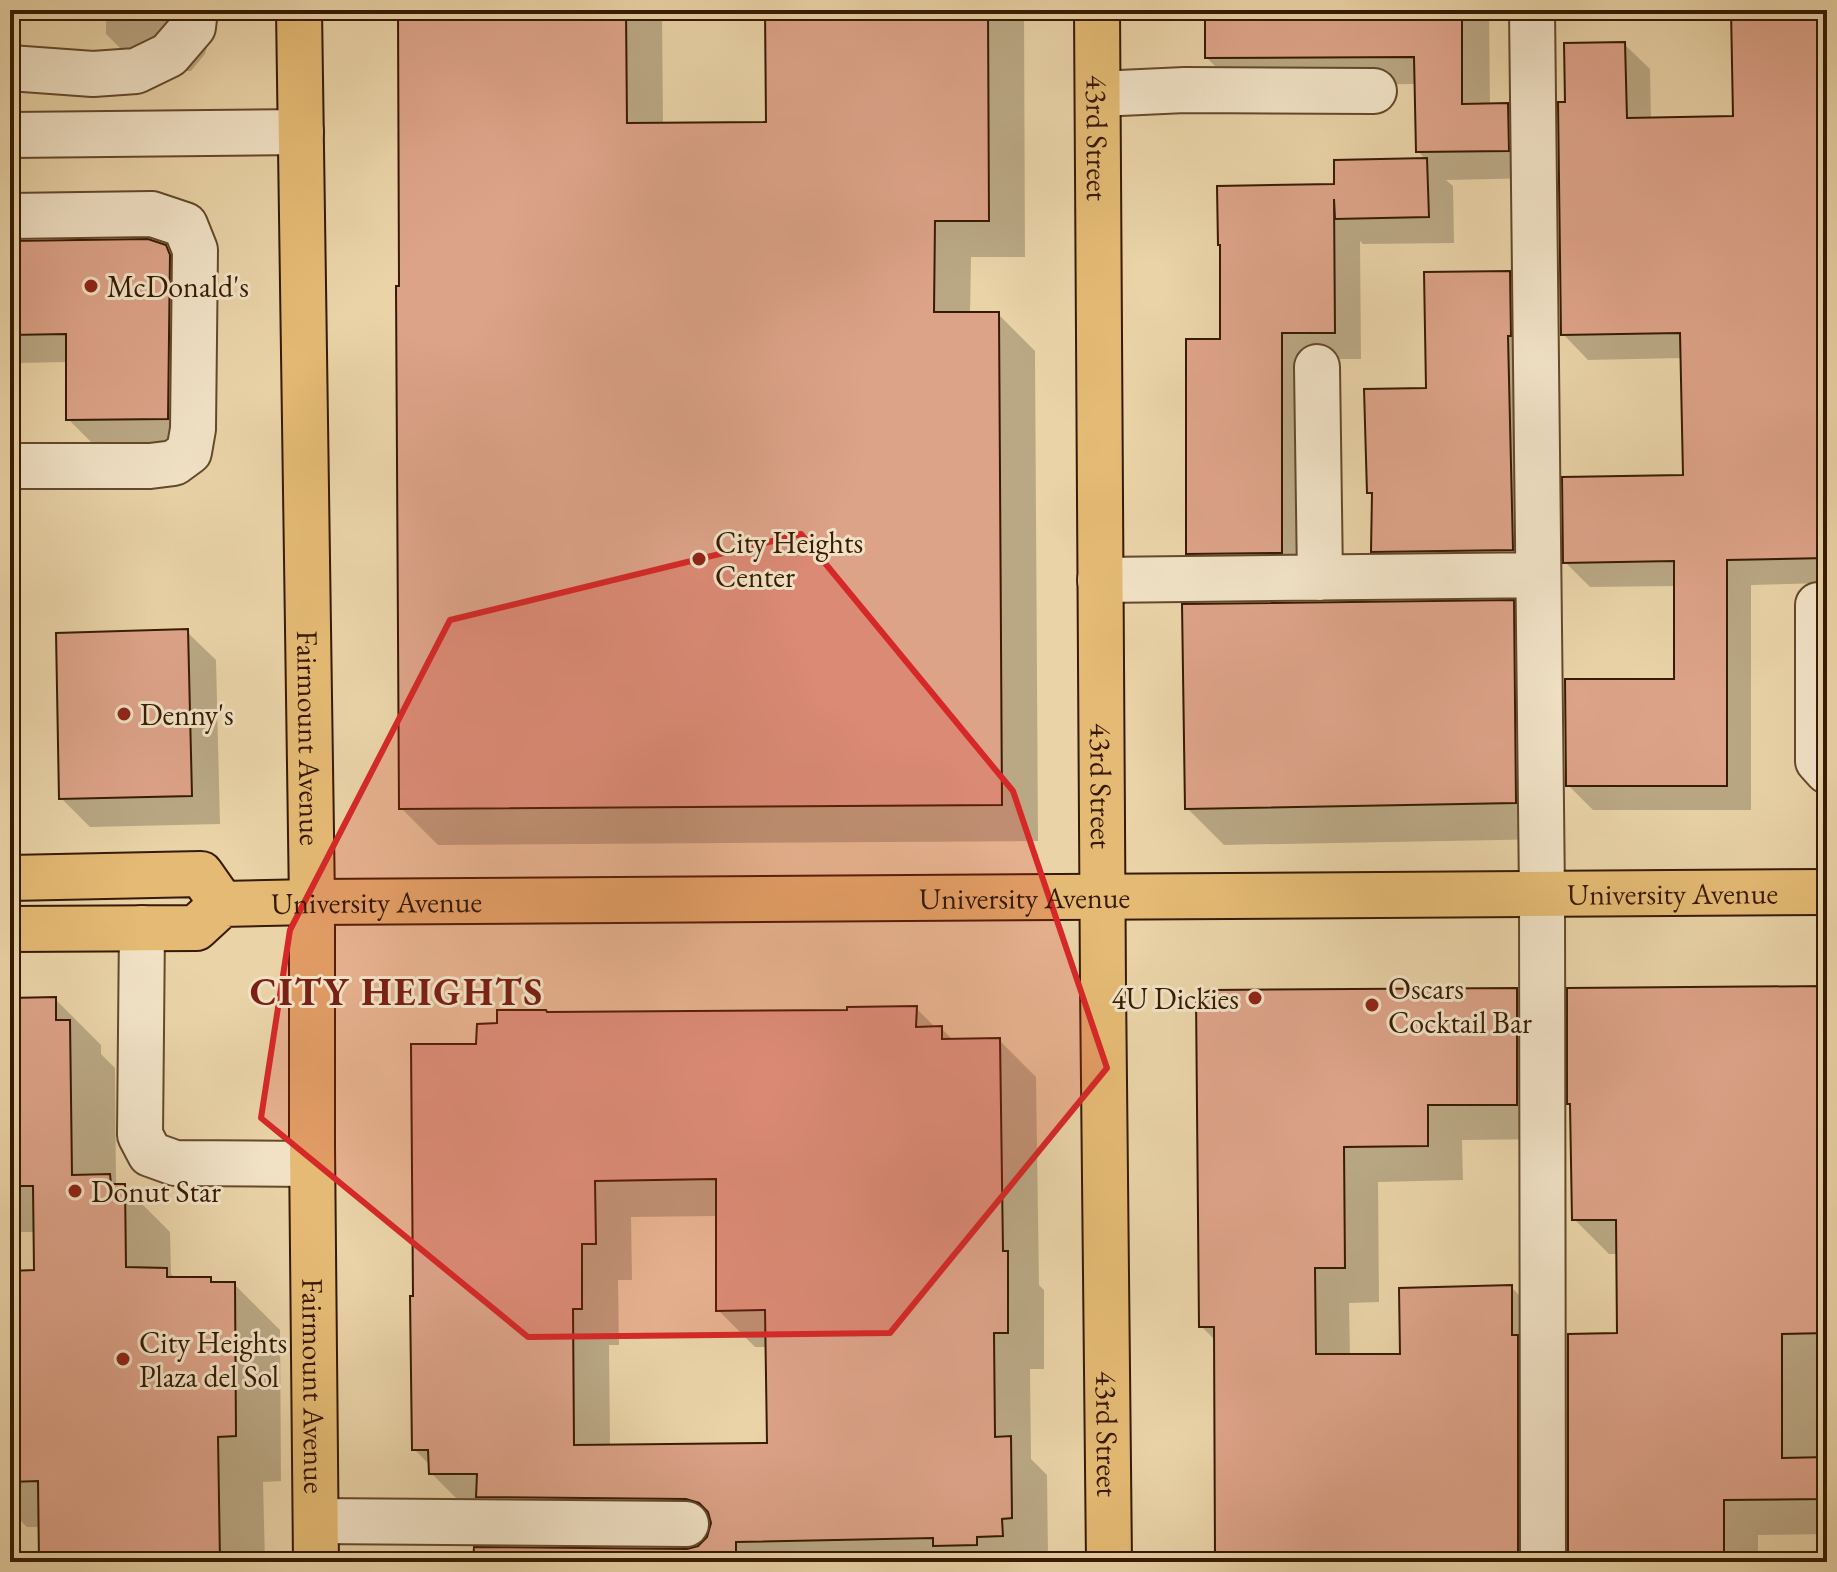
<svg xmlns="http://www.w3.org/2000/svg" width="1837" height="1572" font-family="'EB Garamond',serif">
  <rect width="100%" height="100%" fill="#e9d3a7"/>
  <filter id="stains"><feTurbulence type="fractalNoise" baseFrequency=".0025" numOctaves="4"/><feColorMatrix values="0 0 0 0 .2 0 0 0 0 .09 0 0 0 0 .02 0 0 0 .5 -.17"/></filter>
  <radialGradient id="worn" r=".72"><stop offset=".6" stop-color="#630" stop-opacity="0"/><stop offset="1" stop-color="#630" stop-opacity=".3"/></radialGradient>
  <path fill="#afbe8d" stroke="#736c48" stroke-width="2" d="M 1014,1555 L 1014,1562 L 880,1562 L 880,1556 Z"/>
  <path fill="#0003" fill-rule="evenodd" d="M 106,10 L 209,10 L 209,39 L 205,54 L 191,71 L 143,71 L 106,34 Z
    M 400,10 L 662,10 L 663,124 L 768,124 L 767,10 L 1024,10 L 1025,257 L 971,257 L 970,314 L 998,314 L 1035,351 L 1038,841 L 438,845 L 401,808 Z
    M 1207,10 L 1489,10 L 1490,105 L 1507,105 L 1535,133 L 1536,178 L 1446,180 L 1453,186 L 1454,243 L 1363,244 L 1360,241 L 1361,359 L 1307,359 L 1307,578 L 1214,579 L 1188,553 L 1222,341 L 1336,186 L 1426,160 L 1418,151 L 1417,84 L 1235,86 L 1207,58 Z
    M 1733,10 L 1827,10 L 1827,583 L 1751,585 L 1751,810 L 1593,810 L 1568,785 L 1676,681 L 1676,586 L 1590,587 L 1565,562 L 1685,477 L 1683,358 L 1588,360 L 1563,334 L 1567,104 L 1624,44 L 1650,69 L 1651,120 L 1735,118 Z
    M 10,243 L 165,247 L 194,276 L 196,447 L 97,448 L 68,419 L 68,362 L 17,363 L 10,356 Z
    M 1509,273 L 1524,288 L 1527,565 L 1388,566 L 1373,551 L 1374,497 L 1369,492 Z
    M 1513,602 L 1550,639 L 1552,839 L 1224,845 L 1187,808 Z
    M 187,632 L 216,660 L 220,824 L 90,827 L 61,798 Z
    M 1827,988 L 1827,1534 L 1758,1535 L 1758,1562 L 1570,1562 L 1619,1335 L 1618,1254 L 1609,1254 L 1574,1219 Z
    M 1516,990 L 1551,1025 L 1552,1139 L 1462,1140 L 1463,1180 L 1378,1182 L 1379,1302 L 1349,1303 L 1350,1356 L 1402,1356 L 1511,1287 L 1546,1322 L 1552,1562 L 1222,1562 L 1217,1556 L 1216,1341 L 1201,1326 L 1198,999 Z
    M 55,999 L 101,1045 L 101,1054 L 115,1068 L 116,1183 L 120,1186 L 124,1186 L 170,1232 L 171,1274 L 176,1279 L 210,1279 L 216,1284 L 234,1284 L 280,1330 L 281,1481 L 263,1482 L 265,1562 L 41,1562 L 41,1527 L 27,1527 L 10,1510 L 10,1273 L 36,1272 L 35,1232 L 10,1232 L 10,1000 Z
    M 916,1008 L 937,1029 L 941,1028 L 954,1041 L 999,1040 L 1036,1077 L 1039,1285 L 1044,1290 L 1044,1369 L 1030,1369 L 1031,1459 L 1047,1475 L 1048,1555 L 1038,1555 L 1039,1562 L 404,1562 L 404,1554 L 686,1551 L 700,1547 L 711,1535 L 515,1533 L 468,1510 L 431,1473 L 430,1465 L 414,1449 L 415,1298 L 478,1046 L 499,1025 L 548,1014 L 849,1012 ZM 718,1216 L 718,1310 L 755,1347 L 768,1347 L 769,1445 L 610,1446 L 609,1345 L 619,1345 L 618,1280 L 632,1280 L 631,1217 Z"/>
  <path fill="#dda389" stroke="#371b02" stroke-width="2" fill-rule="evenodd" d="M 398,10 L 626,10 L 627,123 L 766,122 L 765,10 L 988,10 L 989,221 L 935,221 L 934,312 L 999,312 L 1002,805 L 399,809 L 396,286 L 399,286 Z
    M 1205,10 L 1462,10 L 1462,104 L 1508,103 L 1509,151 L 1416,152 L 1414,57 L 1205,58 Z
    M 1731,10 L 1788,10 L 1788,18 L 1827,17 L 1827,558 L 1727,560 L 1727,786 L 1566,786 L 1565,679 L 1674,679 L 1674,561 L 1563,563 L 1562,477 L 1683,475 L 1680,333 L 1561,335 L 1558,102 L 1565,102 L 1564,43 L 1625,42 L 1627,118 L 1733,116 Z
    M 1427,158 L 1429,217 L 1335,219 L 1334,199 L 1335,333 L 1282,333 L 1282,553 L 1186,554 L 1186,339 L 1220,339 L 1220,245 L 1218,245 L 1217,186 L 1334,184 L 1334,160 Z
    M 148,239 L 166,245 L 170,255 L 168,419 L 66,420 L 66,334 L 10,335 L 10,241 Z
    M 1510,271 L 1511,336 L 1508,336 L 1513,550 L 1371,552 L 1372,493 L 1367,493 L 1364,389 L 1426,388 L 1424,272 Z
    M 1514,600 L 1516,803 L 1185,809 L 1182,604 Z
    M 188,629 L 192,796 L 59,799 L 56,633 Z
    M 1827,986 L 1827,1333 L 1782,1334 L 1782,1458 L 1827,1457 L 1827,1499 L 1724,1500 L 1724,1562 L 1568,1562 L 1568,1334 L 1617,1333 L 1616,1220 L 1572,1220 L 1570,1104 L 1567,1104 L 1567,988 Z
    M 1517,988 L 1517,1105 L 1428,1105 L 1428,1146 L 1344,1147 L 1345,1268 L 1315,1268 L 1316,1354 L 1400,1354 L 1399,1288 L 1512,1285 L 1512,1335 L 1518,1335 L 1518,1562 L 1297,1562 L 1297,1557 L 1215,1557 L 1214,1327 L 1199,1327 L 1196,997 L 1211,990 Z
    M 56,997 L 56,1020 L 70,1020 L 72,1175 L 110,1174 L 111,1184 L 125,1184 L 126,1267 L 167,1268 L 167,1277 L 211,1277 L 211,1282 L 235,1282 L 236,1436 L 218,1437 L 220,1562 L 39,1562 L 38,1481 L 10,1482 L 10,1271 L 34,1270 L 33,1186 L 10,1186 L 10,998 Z
    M 917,1006 L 916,1027 L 942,1026 L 942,1039 L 1000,1038 L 1003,1251 L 1008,1251 L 1008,1333 L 994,1333 L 995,1437 L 1011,1436 L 1012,1518 L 1002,1519 L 1003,1536 L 977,1537 L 977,1545 L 933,1546 L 933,1538 L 736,1542 L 736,1562 L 473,1562 L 474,1547 L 687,1549 L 698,1546 L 707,1537 L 711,1523 L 708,1512 L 699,1503 L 686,1499 L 476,1497 L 477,1474 L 429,1474 L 428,1450 L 412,1450 L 410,1296 L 413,1296 L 411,1044 L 476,1044 L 477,1024 L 497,1023 L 497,1010 L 546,1010 L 547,1012 L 847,1010 L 847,1007 ZM 716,1179 L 716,1311 L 765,1310 L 767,1443 L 574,1445 L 573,1309 L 582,1309 L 582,1244 L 596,1244 L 595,1181 Z"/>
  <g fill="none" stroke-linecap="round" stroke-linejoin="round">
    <g stroke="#64492b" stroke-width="48">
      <path id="minor" d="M 1532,10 L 1542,893 L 1543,1562
        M 10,68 L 93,74 L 136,71 L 169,55 L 193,27 L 195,10
        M 1098,94 L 1185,90 L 1374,91
        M 10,135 L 301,132
        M 10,216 L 152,214 L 185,225 L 195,250 L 193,429 L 189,452 L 174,463 L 150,466 L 10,466
        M 1317,367 L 1320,578
        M 1100,580 L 1538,575
        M 1827,605 L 1818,605 L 1818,761 L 1827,771
        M 142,928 L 140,1135 L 150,1154 L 175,1163 L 312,1164
        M 316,1521 L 686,1524"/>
    </g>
    <g stroke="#371b02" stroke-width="48">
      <g id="major">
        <path id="s1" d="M 299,10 L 312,902 L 312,1146 L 316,1562"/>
        <path id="s2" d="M 1097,10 L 1103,986 L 1109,1562"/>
        <path d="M 10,878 L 201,874 L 222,904"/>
        <path id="s3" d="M 10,929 L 196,928 L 222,904 L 312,902 L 1827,892"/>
      </g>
    </g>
    <use href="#minor" stroke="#f1e2c6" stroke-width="44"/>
    <use href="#major" stroke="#e4ba74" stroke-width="44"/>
  </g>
  <path fill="#d62828" fill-opacity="0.2" stroke="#d62828" stroke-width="6" stroke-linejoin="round" d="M 801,534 L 1013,791 L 1107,1068 L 890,1333 L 528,1337 L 261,1118 L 290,930 L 450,620 Z"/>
  <g fill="#8f2418" stroke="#f1e2c6" stroke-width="3">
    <circle cx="91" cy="286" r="8"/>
    <circle cx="699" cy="559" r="8"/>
    <circle cx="124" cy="714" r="8"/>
    <circle cx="1255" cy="998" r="8"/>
    <circle cx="1372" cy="1005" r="8"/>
    <circle cx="75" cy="1191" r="8"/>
    <circle cx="123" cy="1359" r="8"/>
  </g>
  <g text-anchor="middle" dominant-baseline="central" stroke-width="6" stroke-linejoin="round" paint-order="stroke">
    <g font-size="30" fill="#371b02" stroke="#f1e2c6">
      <text stroke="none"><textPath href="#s2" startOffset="128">43rd Street</textPath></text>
      <text stroke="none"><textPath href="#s1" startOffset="728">Fairmount Avenue</textPath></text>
      <text stroke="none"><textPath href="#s2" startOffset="776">43rd Street</textPath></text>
      <text stroke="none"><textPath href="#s3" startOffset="1672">University Avenue</textPath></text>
      <text stroke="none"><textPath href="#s3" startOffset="1024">University Avenue</textPath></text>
      <text stroke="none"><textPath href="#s3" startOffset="376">University Avenue</textPath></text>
      <text stroke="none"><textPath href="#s1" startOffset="1376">Fairmount Avenue</textPath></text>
      <text stroke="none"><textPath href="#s2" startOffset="1424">43rd Street</textPath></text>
    </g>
    <g font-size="30" fill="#371b02" stroke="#f1e2c6" text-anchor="start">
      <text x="107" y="286">McDonald's</text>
      <text x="715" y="542">City Heights<tspan x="715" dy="34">Center</tspan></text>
      <text x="140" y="714">Denny's</text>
      <text x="1388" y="988">Oscars<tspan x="1388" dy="34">Cocktail Bar</tspan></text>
      <text x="1239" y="998" text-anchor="end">4U Dickies</text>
      <text x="91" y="1191">Donut Star</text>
      <text x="139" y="1342">City Heights<tspan x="139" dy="34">Plaza del Sol</tspan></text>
    </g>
    <g font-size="38" font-weight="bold" letter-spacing="2" fill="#7a1f14" stroke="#f1e2c6">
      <text x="397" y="991">CITY HEIGHTS</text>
    </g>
  </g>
  <rect width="1837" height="1572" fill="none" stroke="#e9d3a7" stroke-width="40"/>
  <rect x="12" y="12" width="1813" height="1548" fill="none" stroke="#371b02" stroke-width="4"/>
  <rect x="20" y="20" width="1797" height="1532" fill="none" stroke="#371b02" stroke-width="2"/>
  <rect width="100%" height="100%" filter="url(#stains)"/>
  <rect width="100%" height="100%" fill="url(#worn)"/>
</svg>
